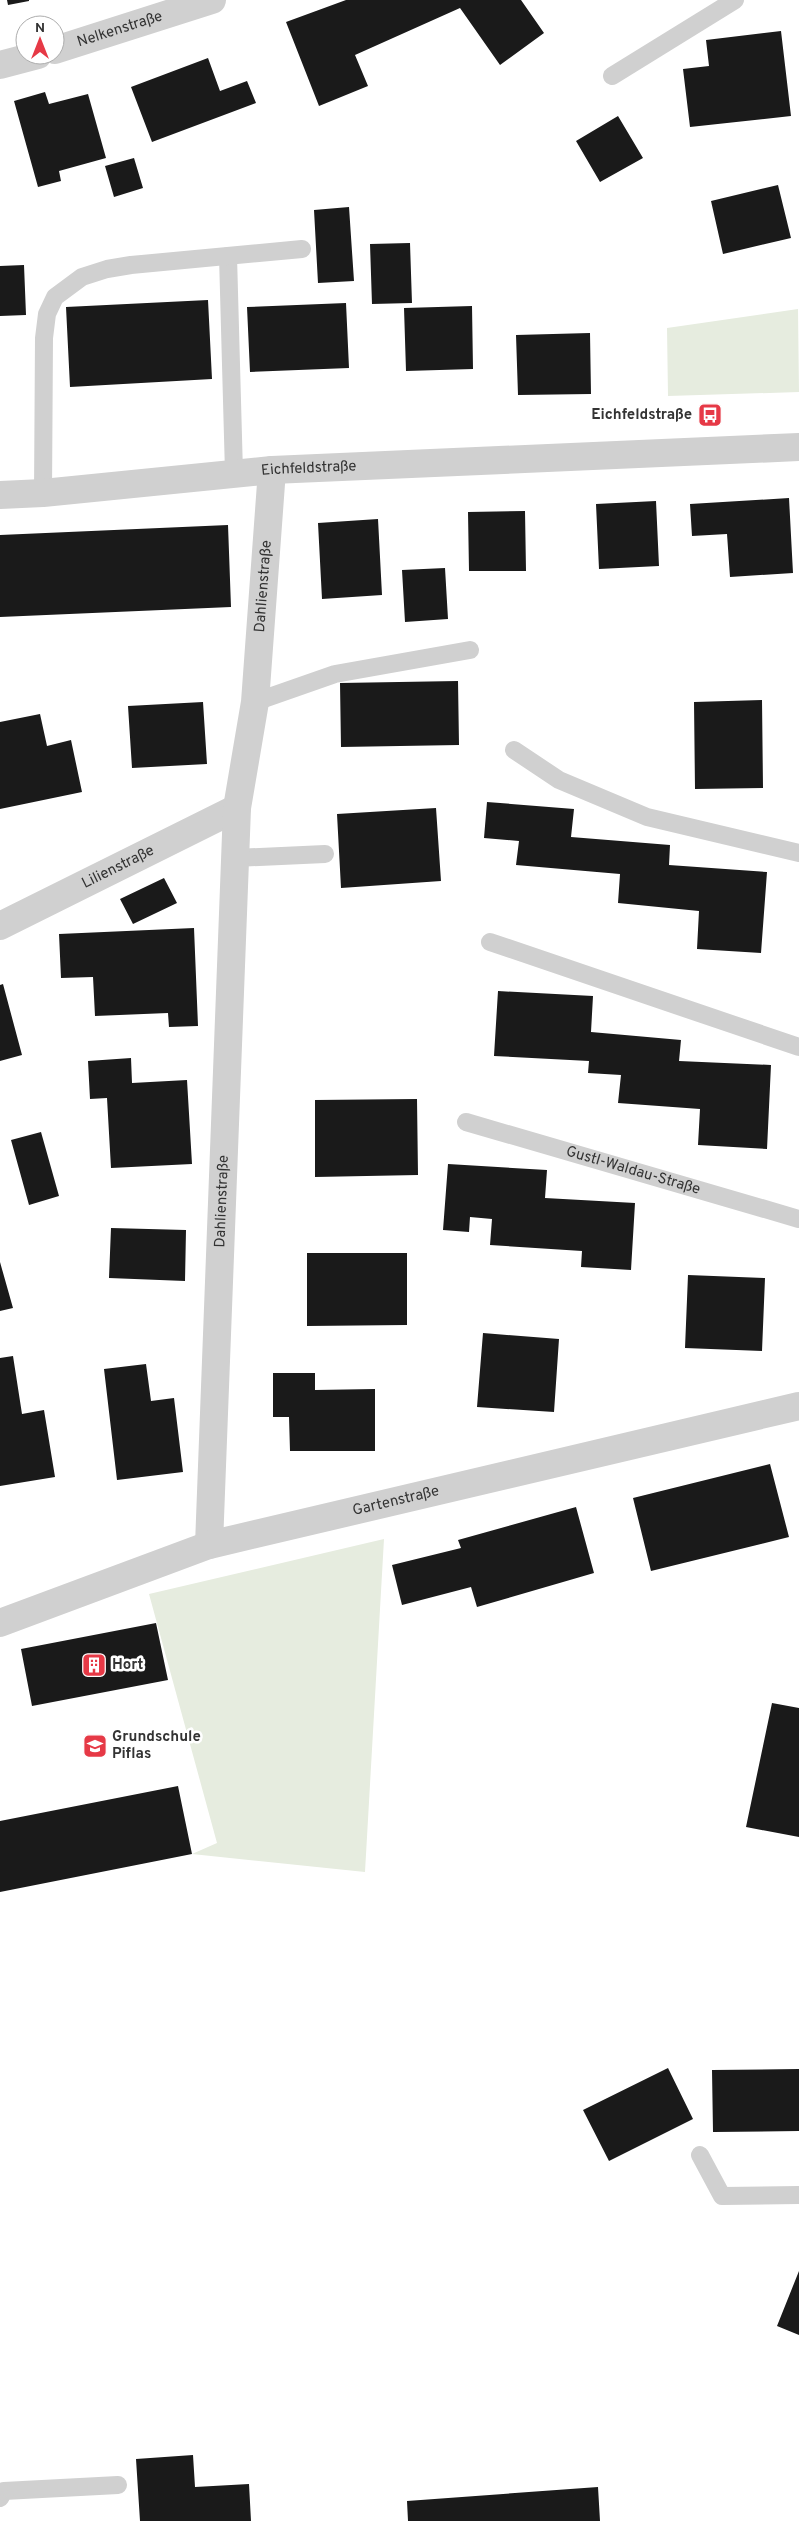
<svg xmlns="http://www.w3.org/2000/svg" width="799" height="2521" font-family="Overpass,sans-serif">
  <rect width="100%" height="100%" fill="#fff"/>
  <path fill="#e6ecdf" d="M 798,309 L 799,392 L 668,396 L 667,328 Z
    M 384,1539 L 365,1872 L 192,1854 L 217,1843 L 149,1594 Z"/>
  <path fill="#1a1a1a" d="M 7,0 L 29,0 L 29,1 L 8,5 Z
    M 346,0 L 521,0 L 544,33 L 500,65 L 460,8 L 355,55 L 368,86 L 319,106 L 286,22 Z
    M 781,31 L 791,116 L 690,127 L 683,69 L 709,66 L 706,40 Z
    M 208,58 L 220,91 L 247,81 L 256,103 L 152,142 L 131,87 Z
    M 45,92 L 49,104 L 88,94 L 106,158 L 59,171 L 61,181 L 38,187 L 14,101 Z
    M 618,116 L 643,158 L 600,182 L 576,141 Z
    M 134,158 L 143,188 L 114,197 L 105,166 Z
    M 778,185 L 791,238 L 723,254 L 711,201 Z
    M 349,207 L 354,281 L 318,283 L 314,210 Z
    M 410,243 L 412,303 L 372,304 L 370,244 Z
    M 24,265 L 26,315 L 0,316 L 0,266 Z
    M 208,300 L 212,379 L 70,387 L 66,307 Z
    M 346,303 L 349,368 L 250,372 L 247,307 Z
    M 472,306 L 473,369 L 406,371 L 404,308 Z
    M 590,333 L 591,394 L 518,395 L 516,335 Z
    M 789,498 L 793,573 L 730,577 L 727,534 L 692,536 L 690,504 Z
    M 656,501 L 659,566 L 599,569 L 596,504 Z
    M 525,511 L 526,571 L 469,571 L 468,512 Z
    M 378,519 L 382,595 L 322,599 L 318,523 Z
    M 228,525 L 231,607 L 0,617 L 0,535 Z
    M 445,568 L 448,619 L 405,622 L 402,570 Z
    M 458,681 L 459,745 L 341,747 L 340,683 Z
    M 762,700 L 763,788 L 695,789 L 694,702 Z
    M 203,702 L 207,764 L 132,768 L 128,706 Z
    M 40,714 L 47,746 L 71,740 L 82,792 L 0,809 L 0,722 Z
    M 487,802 L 574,809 L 571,837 L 670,845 L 669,865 L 767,872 L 761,953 L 697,949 L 699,911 L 618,903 L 620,874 L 516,865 L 519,841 L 484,838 Z
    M 436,808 L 441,881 L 341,888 L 337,814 Z
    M 164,878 L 177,903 L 133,924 L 120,899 Z
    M 194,928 L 198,1026 L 169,1027 L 168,1013 L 95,1016 L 93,977 L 61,978 L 59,934 Z
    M 3,984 L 22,1055 L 0,1061 L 0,985 Z
    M 498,991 L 593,996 L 591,1032 L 681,1040 L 679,1061 L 771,1065 L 767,1149 L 698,1145 L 700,1109 L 618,1103 L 621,1075 L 588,1073 L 589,1061 L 494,1056 Z
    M 131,1058 L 132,1083 L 187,1080 L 192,1164 L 111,1168 L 107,1098 L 90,1099 L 88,1061 Z
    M 417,1099 L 418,1175 L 315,1177 L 315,1100 Z
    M 41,1132 L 59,1196 L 29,1205 L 11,1140 Z
    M 448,1164 L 547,1170 L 545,1198 L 635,1203 L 631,1270 L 581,1267 L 582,1251 L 490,1245 L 492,1219 L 470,1217 L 469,1232 L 443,1230 Z
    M 111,1228 L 186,1230 L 185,1281 L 109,1278 Z
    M 307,1253 L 407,1253 L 407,1325 L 307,1326 Z
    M 0,1262 L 13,1308 L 0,1311 Z
    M 688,1275 L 765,1278 L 762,1351 L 685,1348 Z
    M 483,1333 L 559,1339 L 554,1412 L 477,1407 Z
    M 13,1356 L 22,1414 L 44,1410 L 55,1477 L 0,1486 L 0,1358 Z
    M 146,1364 L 151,1401 L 174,1398 L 183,1472 L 117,1480 L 104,1369 Z
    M 273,1373 L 315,1373 L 315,1390 L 375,1389 L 375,1451 L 290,1451 L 289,1417 L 273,1417 Z
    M 770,1464 L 789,1537 L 651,1571 L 633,1498 Z
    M 576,1507 L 594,1573 L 477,1607 L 471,1587 L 402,1605 L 392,1565 L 461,1548 L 458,1540 Z
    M 156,1623 L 168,1680 L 32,1706 L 21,1649 Z
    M 772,1703 L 799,1708 L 799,1837 L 746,1827 Z
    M 178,1786 L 192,1854 L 0,1892 L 0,1821 Z
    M 668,2068 L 693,2119 L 609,2161 L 583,2110 Z
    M 799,2069 L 799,2131 L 713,2132 L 712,2070 Z
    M 799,2271 L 799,2335 L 777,2326 Z
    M 193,2455 L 195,2487 L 249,2484 L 251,2521 L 140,2521 L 136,2459 Z
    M 598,2487 L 600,2521 L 408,2521 L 407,2501 Z"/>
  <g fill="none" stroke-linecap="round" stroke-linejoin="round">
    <g stroke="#d0d0d0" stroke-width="18">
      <path d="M 612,76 L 735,0"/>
      <path d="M 228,256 L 234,473"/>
      <path d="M 43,493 L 44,338 L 47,314 L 55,297 L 82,277 L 107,269 L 131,265 L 302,249"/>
      <path d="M 255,702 L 335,674 L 470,650"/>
      <path d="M 514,750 L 559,780 L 647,817 L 799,853"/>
      <path d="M 235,858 L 325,854"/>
      <path d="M 490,942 L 799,1047"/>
      <path id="s1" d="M 466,1122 L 799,1219"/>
      <path d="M 700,2155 L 722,2196 L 799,2195"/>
      <path d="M 0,2498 L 4,2491 L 118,2485"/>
    </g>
    <g stroke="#d0d0d0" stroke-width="28">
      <path id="s2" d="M 55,50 L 212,0"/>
      <path d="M 0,65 L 38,55"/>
      <path id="s3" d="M 0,495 L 43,493 L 272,470 L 799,447"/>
      <path id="s4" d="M 0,926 L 237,808"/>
      <path id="s5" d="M 209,1545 L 237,808 L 255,702 L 272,470"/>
      <path id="s6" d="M 0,1623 L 209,1545 L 799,1406"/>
    </g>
  </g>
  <defs>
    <g id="bus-square" transform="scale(1.25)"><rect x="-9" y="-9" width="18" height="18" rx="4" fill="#e63946" stroke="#fff"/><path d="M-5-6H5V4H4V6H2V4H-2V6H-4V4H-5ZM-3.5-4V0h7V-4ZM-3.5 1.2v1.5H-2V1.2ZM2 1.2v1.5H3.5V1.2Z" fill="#fff"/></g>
    <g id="building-square" transform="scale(1.25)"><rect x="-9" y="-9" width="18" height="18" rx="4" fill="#e63946" stroke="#fff"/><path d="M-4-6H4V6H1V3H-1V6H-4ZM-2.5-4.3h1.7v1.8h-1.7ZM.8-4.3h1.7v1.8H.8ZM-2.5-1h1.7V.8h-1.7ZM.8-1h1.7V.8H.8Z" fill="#fff"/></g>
    <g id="school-square" transform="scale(1.25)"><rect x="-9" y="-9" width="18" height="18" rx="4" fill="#e63946" stroke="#fff"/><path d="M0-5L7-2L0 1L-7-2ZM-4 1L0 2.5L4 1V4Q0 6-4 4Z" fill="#fff"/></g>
  </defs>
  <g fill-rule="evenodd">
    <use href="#bus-square" x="710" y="415"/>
    <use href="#building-square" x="94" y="1665"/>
    <use href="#school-square" x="95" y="1746"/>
  </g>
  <g text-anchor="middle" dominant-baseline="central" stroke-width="5" stroke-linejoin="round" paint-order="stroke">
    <g font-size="15" fill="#333" stroke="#fff">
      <text stroke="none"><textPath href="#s2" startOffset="68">Nelkenstraße</textPath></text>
      <text stroke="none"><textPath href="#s3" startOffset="310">Eichfeldstraße</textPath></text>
      <text stroke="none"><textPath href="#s5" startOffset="961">Dahlienstraße</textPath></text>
      <text stroke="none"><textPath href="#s4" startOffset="132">Lilienstraße</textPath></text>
      <text stroke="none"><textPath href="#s1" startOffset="174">Gustl-Waldau-Straße</textPath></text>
      <text stroke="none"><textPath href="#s5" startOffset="344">Dahlienstraße</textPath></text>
      <text stroke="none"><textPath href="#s6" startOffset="415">Gartenstraße</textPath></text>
    </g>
    <g font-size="15" font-weight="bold" fill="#333" stroke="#fff" text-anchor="start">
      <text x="692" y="415" text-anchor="end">Eichfeldstraße</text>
      <text x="112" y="1665">Hort</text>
      <text x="112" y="1737">Grundschule<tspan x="112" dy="17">Piflas</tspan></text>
    </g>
  </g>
  <g transform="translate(40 40)"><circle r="24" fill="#ffffff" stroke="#adadad"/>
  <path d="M0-4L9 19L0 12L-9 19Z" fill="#e63946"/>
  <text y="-8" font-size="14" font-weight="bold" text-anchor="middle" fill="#333333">N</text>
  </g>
</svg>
